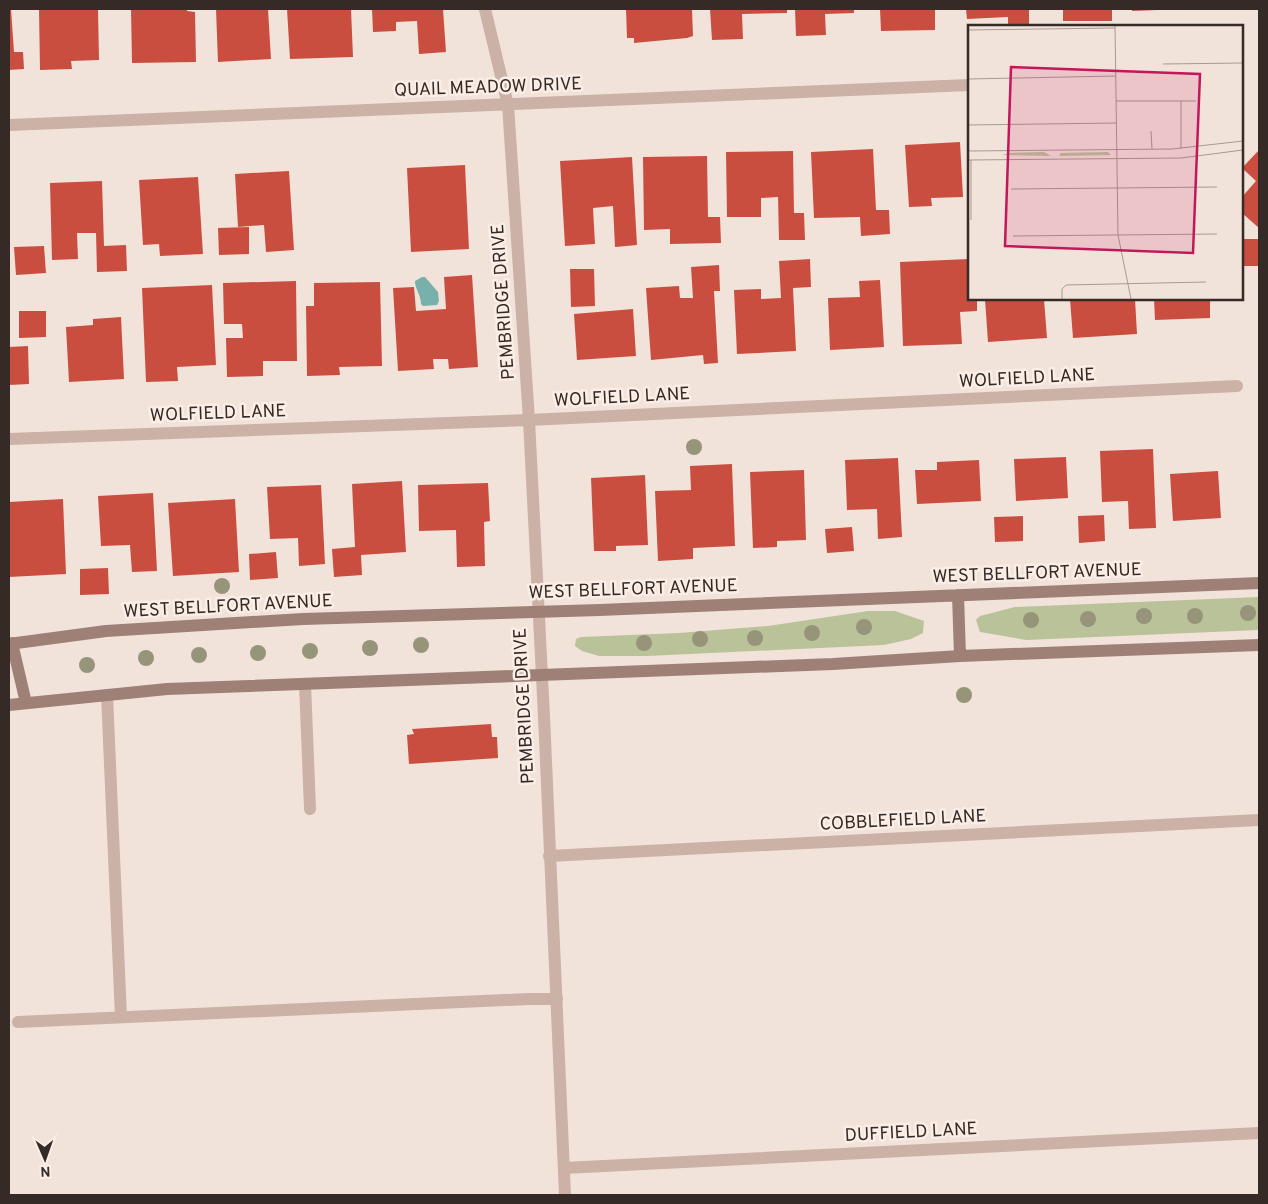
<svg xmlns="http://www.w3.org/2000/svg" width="1268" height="1204" font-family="Overpass,sans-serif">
  <rect width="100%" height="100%" fill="#f2e3da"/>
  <path fill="#bac29a" d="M 1259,597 L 1259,630 L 1026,640 L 980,632 L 976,620 L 980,616 L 1015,607 Z
    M 868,611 L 895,611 L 924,621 L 923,633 L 911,639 L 884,645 L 647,656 L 599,656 L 582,651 L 575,646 L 576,639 L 581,637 L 679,633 L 768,626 Z"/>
  <path fill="#78b0ab" d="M 422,277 L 425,277 L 438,292 L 439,301 L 437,305 L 423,306 L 421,304 C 421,295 415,289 415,281 Z"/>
  <path fill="#ca4e40" d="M 9,9 L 11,9 L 14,52 L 23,52 L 24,69 L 9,70 Z
    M 39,9 L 98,9 L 99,60 L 71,61 L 72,69 L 40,70 Z
    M 131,9 L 187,9 L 187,11 L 195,12 L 196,62 L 132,63 Z
    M 216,9 L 268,9 L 271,59 L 218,62 Z
    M 287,9 L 351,9 L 353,57 L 290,59 Z
    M 372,9 L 443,9 L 446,52 L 419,54 L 417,21 L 396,22 L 396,31 L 373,32 Z
    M 626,9 L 692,9 L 693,36 L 687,38 L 634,43 L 634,38 L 627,38 Z
    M 710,9 L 787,9 L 787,13 L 742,14 L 743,39 L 712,40 Z
    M 795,9 L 854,9 L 854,13 L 825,14 L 826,35 L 796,36 Z
    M 880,9 L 935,9 L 935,30 L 881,31 Z
    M 966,9 L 1029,9 L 1029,26 L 1008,26 L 1008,17 L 967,19 Z
    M 1063,9 L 1112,9 L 1112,21 L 1063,21 Z
    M 1132,9 L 1157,9 L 1158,10 L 1132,11 Z
    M 960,142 L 963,197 L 931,198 L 932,206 L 909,207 L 905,145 Z
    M 873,149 L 876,210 L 889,210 L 890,234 L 861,236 L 860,217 L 814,218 L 811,152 Z
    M 1259,150 L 1259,228 L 1242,213 L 1242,197 L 1256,181 L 1242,168 Z
    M 793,151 L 794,213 L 804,213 L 805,240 L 779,240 L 778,197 L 761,198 L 761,217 L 727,217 L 726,152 Z
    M 707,156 L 708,217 L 720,217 L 721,243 L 670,244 L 670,229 L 644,230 L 643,157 Z
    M 632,157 L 637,245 L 615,247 L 613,206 L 593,208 L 595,244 L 565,246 L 560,161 Z
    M 465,165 L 469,249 L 411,252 L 407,168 Z
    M 289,171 L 294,250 L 266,252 L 264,225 L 238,227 L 235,174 Z
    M 198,177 L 203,254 L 160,256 L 159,244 L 143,245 L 139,180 Z
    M 102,181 L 104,246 L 126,245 L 127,271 L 97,272 L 96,233 L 77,233 L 78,259 L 52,260 L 50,183 Z
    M 249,227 L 249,254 L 219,255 L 218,228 Z
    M 1242,239 L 1259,239 L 1259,266 L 1242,266 Z
    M 44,246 L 46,273 L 16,275 L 14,247 Z
    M 810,259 L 811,287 L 793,288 L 796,351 L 737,354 L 734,290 L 761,289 L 761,299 L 781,298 L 779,261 Z
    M 969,259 L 969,299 L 977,299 L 977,311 L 960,312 L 962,344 L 903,346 L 900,262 Z
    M 719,265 L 720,291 L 714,291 L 718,363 L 704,364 L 703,355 L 651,360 L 646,288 L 679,286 L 680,298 L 693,298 L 691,267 Z
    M 570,269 L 594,269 L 595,306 L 571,307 Z
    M 472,275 L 478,367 L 449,369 L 448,359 L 433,359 L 434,369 L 398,371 L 393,288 L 414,287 L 416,311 L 446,309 L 444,277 Z
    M 880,280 L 884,347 L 830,350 L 828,298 L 860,297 L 859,281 Z
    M 296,281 L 297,361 L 263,361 L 263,376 L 227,377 L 226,338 L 243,338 L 242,324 L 224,324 L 223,283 Z
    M 380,282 L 382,366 L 339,367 L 340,375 L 307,376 L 306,306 L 314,306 L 314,283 Z
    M 212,285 L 216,365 L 177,367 L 178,381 L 146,382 L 142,288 Z
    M 985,299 L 1044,299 L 1047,338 L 988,342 Z
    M 1070,299 L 1135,299 L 1137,334 L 1073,338 Z
    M 1154,299 L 1210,299 L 1210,318 L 1155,320 Z
    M 633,309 L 636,356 L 577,360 L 574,314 Z
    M 19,311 L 46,311 L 46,337 L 19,338 Z
    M 121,317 L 124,379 L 69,382 L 66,327 L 93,325 L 93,319 Z
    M 28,346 L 29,384 L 9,385 L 9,347 Z
    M 1153,449 L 1156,528 L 1129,529 L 1128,501 L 1102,502 L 1100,451 Z
    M 1066,457 L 1068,498 L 1016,501 L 1014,459 Z
    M 898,458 L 902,537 L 878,539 L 877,509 L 847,510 L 845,460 Z
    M 979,460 L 981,501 L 917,504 L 915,470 L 937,470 L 937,462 Z
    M 732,464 L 735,546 L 693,548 L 693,559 L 658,561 L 655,491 L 691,490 L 690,466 Z
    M 804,470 L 806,540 L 777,541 L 777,547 L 753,548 L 750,472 Z
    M 1218,471 L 1221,518 L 1173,521 L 1170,474 Z
    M 645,475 L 648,545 L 616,546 L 616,551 L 594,551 L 591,478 Z
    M 402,481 L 406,552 L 361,555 L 362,575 L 334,577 L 332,549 L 355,547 L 352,484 Z
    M 488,483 L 490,521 L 484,522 L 485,566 L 457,567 L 456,530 L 419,531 L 418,485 Z
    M 321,485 L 325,564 L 299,566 L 298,538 L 270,539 L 267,487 Z
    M 153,493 L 157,571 L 132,572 L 130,545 L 101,546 L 98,496 Z
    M 63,499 L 66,574 L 9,577 L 9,502 Z
    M 235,499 L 239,572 L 173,576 L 168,503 Z
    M 1104,515 L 1105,541 L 1079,543 L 1078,516 Z
    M 1023,516 L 1023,541 L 995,542 L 994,517 Z
    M 852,527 L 854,551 L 827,553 L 825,529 Z
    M 276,552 L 278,578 L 250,580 L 249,554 Z
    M 108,568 L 109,594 L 80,595 L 80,569 Z
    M 491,724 L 492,737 L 497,737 L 498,758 L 409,764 L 407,735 L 414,734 L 412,729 Z"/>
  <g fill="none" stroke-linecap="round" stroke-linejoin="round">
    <path stroke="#cbb1a6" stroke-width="12" d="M 305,684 L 310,809
      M 107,695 L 121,1017
      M 18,1022 L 529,999 L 557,999"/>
    <path stroke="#cbb1a6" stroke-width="12" d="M 485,9 L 508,105 L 529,420 L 544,716 L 565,1195
      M 9,125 L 969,85
      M 9,439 L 529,420 L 1237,386
      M 549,856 L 1259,820
      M 564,1168 L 1259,1133"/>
    <path stroke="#9f8077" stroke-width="12" d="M 958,595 L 960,656
      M 12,643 L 26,703
      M 9,644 L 106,631 L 303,619 L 600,610 L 1259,583
      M 9,705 L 167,689 L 833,664 L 960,656 L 1259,645"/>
  </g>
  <g fill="#979579">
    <circle cx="694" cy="447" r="8"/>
    <circle cx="222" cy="586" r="8"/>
    <circle cx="1248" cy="613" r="8"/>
    <circle cx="1144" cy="616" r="8"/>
    <circle cx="1195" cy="616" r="8"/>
    <circle cx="1088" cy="619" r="8"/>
    <circle cx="1031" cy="620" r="8"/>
    <circle cx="864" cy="627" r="8"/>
    <circle cx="812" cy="633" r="8"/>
    <circle cx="755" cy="638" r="8"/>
    <circle cx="700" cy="639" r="8"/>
    <circle cx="644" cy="643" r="8"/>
    <circle cx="421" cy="645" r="8"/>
    <circle cx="370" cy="648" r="8"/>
    <circle cx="310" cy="651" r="8"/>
    <circle cx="258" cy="653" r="8"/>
    <circle cx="199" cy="655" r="8"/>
    <circle cx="146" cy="658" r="8"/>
    <circle cx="87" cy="665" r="8"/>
    <circle cx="964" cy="695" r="8"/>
  </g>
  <g text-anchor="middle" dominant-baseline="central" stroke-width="5" stroke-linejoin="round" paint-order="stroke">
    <g font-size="18" fill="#362a27" stroke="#faeee6">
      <text transform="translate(488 88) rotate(-2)">QUAIL MEADOW DRIVE</text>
      <text transform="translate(504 302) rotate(-94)">PEMBRIDGE DRIVE</text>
      <text transform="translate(1027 379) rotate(-3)">WOLFIELD LANE</text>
      <text transform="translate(622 398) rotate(-3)">WOLFIELD LANE</text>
      <text transform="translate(218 414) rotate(-2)">WOLFIELD LANE</text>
      <text transform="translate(1037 574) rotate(-2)">WEST BELLFORT AVENUE</text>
      <text transform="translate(633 590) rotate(-2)">WEST BELLFORT AVENUE</text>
      <text transform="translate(228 607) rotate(-3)">WEST BELLFORT AVENUE</text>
      <text transform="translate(525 706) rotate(-93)">PEMBRIDGE DRIVE</text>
      <text transform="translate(903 821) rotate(-3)">COBBLEFIELD LANE</text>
      <text transform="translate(911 1133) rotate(-3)">DUFFIELD LANE</text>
    </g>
  </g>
  <g transform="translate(968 25)">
    <rect width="275" height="275" fill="#f2e3da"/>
    <path d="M 76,127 L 83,131 L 34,130 L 41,128 ZM 140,127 L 143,130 L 91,131 L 93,128 Z" fill="#bac29a"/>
    <path fill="none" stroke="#a79992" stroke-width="1" d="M 147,1 L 150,210 L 163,274M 0,5 L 147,3M 195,39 L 275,38M 0,54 L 148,51M 148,76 L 228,76M 213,76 L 213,124M 0,100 L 148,98M 183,106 L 184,124M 0,126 L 204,124 L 275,116M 0,135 L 213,133 L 275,125M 3,135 L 3,195M 43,164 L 249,162M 45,211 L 249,209M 94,274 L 94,264 L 98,260 L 238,257"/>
    <path fill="#c2185b" fill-opacity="0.15" stroke="#c2185b" stroke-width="2.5" d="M 43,42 L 232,49 L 225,228 L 37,221 Z"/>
    <rect width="275" height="275" fill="none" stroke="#362a27" stroke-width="2.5"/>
  </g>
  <rect width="1268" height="1204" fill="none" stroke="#362a27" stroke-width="20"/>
  <g transform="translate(45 1159) rotate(178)" stroke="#faeee6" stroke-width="4" paint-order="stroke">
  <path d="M0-4L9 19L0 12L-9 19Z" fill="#362a27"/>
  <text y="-8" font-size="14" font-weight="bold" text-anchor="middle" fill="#362a27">N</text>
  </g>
</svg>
